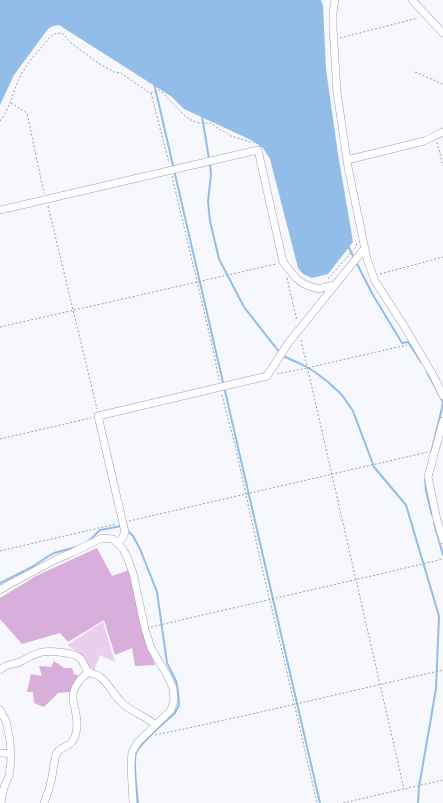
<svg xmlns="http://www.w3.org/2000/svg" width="443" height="803" font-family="'Nunito Sans',sans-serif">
  <rect width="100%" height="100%" fill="#f7f7fe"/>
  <path fill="#ebd0ed" d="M 103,622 L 115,662 L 100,655 L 94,670 L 88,666 L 79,653 L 67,645 Z"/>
  <path fill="#d8aedb" d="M 97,548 L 112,576 L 129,570 L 145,637 L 155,665 L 135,666 L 132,648 L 115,655 L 104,620 L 68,642 L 60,633 L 22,644 L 0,619 L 0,598 L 36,576 Z
    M 54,661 L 64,668 L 72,668 L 74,674 L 79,676 L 70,692 L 58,693 L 44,707 L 34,703 L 33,692 L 27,692 L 31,674 L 42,676 L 39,666 L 51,667 Z"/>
  <path fill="#93bde9" d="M 0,0 L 321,0 L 323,6 L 326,69 L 338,154 L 353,242 L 328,274 L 312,278 L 303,274 L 298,268 L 270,159 L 263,148 L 251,140 L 184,109 L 172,97 L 59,25 L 53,26 L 48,29 L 14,75 L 0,105 Z"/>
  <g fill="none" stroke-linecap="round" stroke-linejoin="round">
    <path stroke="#93bde9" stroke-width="2" d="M 154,83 C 211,323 263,563 320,803
      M 202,116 L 209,159
      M 210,163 L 211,174 L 208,202 L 210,221 L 219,259 L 244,307 L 280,353
      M 348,246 L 354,258
      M 356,262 L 373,295 L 402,343 L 408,342 L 421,362
      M 283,356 L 303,365 L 315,372 L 328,382 L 342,395 L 353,411 L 374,467 L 406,505 L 439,616 L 436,689 L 419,787 L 418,803
      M 427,372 L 443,402 L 442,408 L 431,453
      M 425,478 L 426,491 L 432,515
      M 434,523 L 443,555
      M 127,530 L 133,536 L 140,549 L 157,592 L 167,663 L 176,681 L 178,691 L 179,705 L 175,713 C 166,721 140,743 136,753 C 133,762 137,792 138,803
      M 87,542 L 93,537 L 100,530 L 121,526 L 122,526
      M 0,583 L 32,567 L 47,557 L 54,553 L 76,547"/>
    <g stroke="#9f9ead" stroke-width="8">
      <path id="minor" d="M 335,0 L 333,12 L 333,28 L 337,92 L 348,167 L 367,259 L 375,281 L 404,326 L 433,375 L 443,396
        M 412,0 L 443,33
        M 347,160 L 424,141 L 443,132
        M 0,210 L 258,150 L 283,262 L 296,278 L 304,284 L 318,289 L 334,285
        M 443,421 L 428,477 L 437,520 L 443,540
        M 117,543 L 122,539 L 125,532 L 98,416 L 267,376 L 289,342 L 365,248
        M 0,590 L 10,584 L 55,560 L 71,553 L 102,538 L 113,539 L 123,549 L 127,557 L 133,573 L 145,629 L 151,648 L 167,675 L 173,688 L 174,700 L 171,710 L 138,742 L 132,752 L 131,766 L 133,803
        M 0,670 C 6,663 15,665 22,661 C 28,657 35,654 42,652 C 51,651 75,652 81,659 C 84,663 85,669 89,672 C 92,674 97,674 100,677 C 109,684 114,695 122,703 C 132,713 145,715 155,725
        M 0,710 L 6,721 L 10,741 L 11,761 L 9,776 L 4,787 L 1,803
        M 0,753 L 2,753 L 11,754
        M 44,803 C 46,797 49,791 50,785 C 53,776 53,765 56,755 C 60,744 72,750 76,733 C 78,724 77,718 75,709 C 74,705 73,701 73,697 C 73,687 81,677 89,672"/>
    </g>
    <path stroke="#a1a0a7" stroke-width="1" stroke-dasharray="2 2" stroke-linecap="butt" d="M 340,38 L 418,18
      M 415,72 L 443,84
      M 151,93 L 169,163
      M 11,103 L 27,113 L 44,193
      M 0,121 C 11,107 13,90 21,75 C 28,61 40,50 50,37 L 54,34 L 62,33 L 71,43 L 98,63 L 114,72 L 121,73 L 148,92 L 151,93 L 159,90 L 162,92 L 186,117 L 193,121 L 199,123 L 210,123 L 231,136 L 254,143
      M 437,142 L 443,166
      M 172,176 L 213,349 L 219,380
      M 48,206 L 97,409
      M 380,274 L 443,257
      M 287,278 L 297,321
      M 328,279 L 356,247 L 357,242
      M 0,327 L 276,264
      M 301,340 L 404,789
      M 277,374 L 307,368 L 407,345
      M 222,395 L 236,449 L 262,568 L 284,659 L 317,803
      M 0,439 L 91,418
      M 129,521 L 428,452
      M 0,551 L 116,524
      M 151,627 L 376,575 L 443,559
      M 155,735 C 251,715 347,692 443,670
      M 343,803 L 443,780"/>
    <use href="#minor" stroke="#fff" stroke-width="7"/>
  </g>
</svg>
